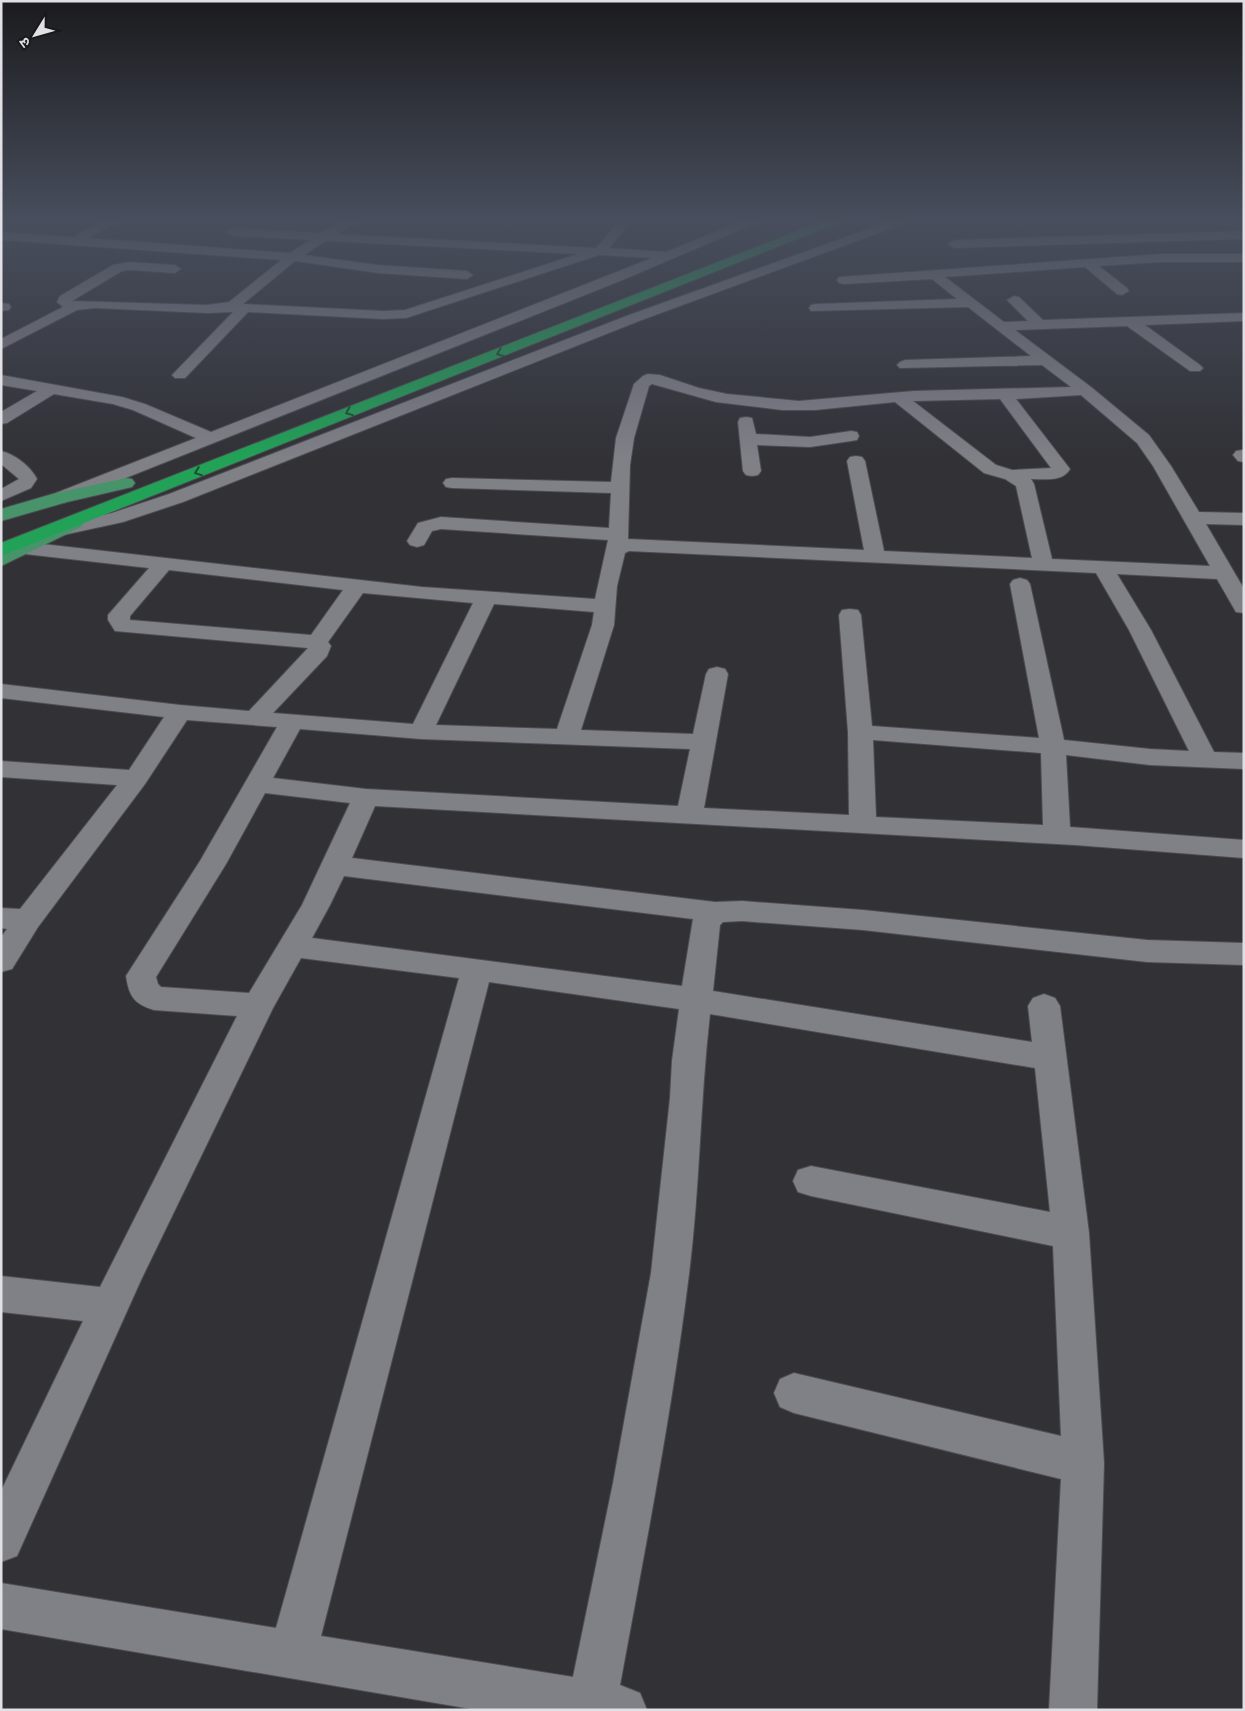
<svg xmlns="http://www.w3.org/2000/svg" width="1245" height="1711" font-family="Signika,'Noto Sans Devanagari',sans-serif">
  <rect width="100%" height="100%" fill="#313136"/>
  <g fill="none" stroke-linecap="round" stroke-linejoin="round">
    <g stroke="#4d4d52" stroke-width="2">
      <path id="minor" d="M 107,219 L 122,219 L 89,238 L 290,253 L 310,240 L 233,236 L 227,232 L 233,228 L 321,233 L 347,219 L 362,219 L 337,234 L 596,248 L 616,225 L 620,223 L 626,227 L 609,248 L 666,252 L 747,219 L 763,219 L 761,221 L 620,281 L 63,503 L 56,501 L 54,497 L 56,493 L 196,438 L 133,410 L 113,404 L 54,394 L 7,423 L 1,424 L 1,412 L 37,391 L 1,385 L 1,375 L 122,397 L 145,404 L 211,432 L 652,258 L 599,255 L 406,318 L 383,319 L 248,312 L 185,378 L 175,378 L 172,375 L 175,372 L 233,312 L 207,313 L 95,308 L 77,310 L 1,349 L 1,339 L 63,307 L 57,302 L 60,296 L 113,265 L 129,262 L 175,265 L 181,269 L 175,273 L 129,270 L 122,271 L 72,301 L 207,305 L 229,302 L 281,260 L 1,240 L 1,232 L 73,237 ZM 326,241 L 578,254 L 405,310 L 383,311 L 243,304 L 295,261 L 378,273 L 467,279 L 473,275 L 467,271 L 378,265 L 304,255 Z
        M 896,219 L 913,219 L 911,221 L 639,321 L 183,502 L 123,522 L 63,535 L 56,533 L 53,529 L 56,525 L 112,513 L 169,494 L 629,315 Z
        M 1244,231 L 1244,239 L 954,248 L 948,244 L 954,240 Z
        M 1161,254 L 1244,254 L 1244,262 L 1161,262 L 1099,266 L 1127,288 L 1129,291 L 1122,295 L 1117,294 L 1085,267 L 945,277 L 1004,322 L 1028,321 L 1007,300 L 1014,296 L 1019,297 L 1043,320 L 1244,313 L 1244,321 L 1145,325 L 1200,365 L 1203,368 L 1200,371 L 1190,371 L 1127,326 L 1015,330 L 1091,387 L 1149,435 L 1171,466 L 1199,512 L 1244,513 L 1244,525 L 1206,524 L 1244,589 L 1244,613 L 1236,612 L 1217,579 L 1117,574 L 1151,630 L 1214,752 L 1244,753 L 1244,769 L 1150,765 L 1066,755 L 1070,827 L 1244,840 L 1244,858 L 1075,845 L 375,806 L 352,858 L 715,902 L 742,901 L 863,910 L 1147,940 L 1244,943 L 1244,965 L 1147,962 L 863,930 L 742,921 L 723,922 L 720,925 L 713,991 L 1032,1042 L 1028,1006 L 1033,998 L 1044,994 L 1055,998 L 1060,1006 L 1089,1233 L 1104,1463 L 1097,1710 L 1049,1710 L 1061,1479 L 794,1413 L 780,1407 L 774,1393 L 780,1379 L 794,1373 L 1061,1436 L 1053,1246 L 811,1196 L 798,1192 L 793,1181 L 798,1170 L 811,1166 L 1050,1212 L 1035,1068 L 710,1014 C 700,1100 700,1188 689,1274 C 672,1412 645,1549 620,1685 L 640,1693 L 647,1710 L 477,1710 L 1,1629 L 1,1583 L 276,1628 L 459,978 L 301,958 L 273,1008 L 141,1280 L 17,1556 L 1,1562 L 1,1491 L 83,1321 L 1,1312 L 1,1276 L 100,1287 L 237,1016 L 154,1010 C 134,1004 129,996 126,976 L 200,861 L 277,727 L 187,720 L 145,784 L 38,927 L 12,969 L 1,972 L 1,937 L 7,929 L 1,928 L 1,908 L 20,909 L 117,785 L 1,777 L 1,761 L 129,770 L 164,717 L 1,698 L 1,684 L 180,705 L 249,711 L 308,648 L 115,631 L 108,620 L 108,615 L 149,568 L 25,554 L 18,552 L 15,548 L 18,544 L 25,542 L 422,587 L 595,599 L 608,540 L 441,529 L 432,531 L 424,545 L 417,547 L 410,545 L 407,541 L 418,523 L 441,517 L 609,528 L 611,493 L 452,488 L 446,487 L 443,483 L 446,479 L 452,478 L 611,482 L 616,438 L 634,384 L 643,376 L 648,374 L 660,375 L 699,388 L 727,394 L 799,401 L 914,391 L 1071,387 L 1042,365 L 900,368 L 897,365 L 900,362 L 905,360 L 1031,356 L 968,307 L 811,311 L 809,308 L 811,305 L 816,304 L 957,299 L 932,279 L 844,284 L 839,283 L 837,280 L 839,277 ZM 652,384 L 716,402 L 782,410 L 815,410 L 895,402 L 984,473 L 1005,479 L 1016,486 L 1032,558 L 884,551 L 865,461 L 862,457 L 856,456 L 850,457 L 847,461 L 864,550 L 628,539 L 630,465 L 634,438 L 649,386 ZM 1081,395 L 1137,443 L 1153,466 L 1210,566 L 1052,559 L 1034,484 L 1031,479 C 1044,479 1063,482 1070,469 L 1016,399 ZM 1000,399 L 1051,468 L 1012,470 L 996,465 L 913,401 ZM 629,551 L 1096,573 L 1129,630 L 1189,751 L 1150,749 L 1064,740 L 1030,584 L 1027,580 L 1020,578 L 1013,580 L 1010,584 L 1039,738 L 872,726 L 861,615 L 858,610 L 850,609 L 842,610 L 839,615 L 848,732 L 849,815 L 704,808 L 728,674 L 725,669 L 717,667 L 709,669 L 706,674 L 693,734 L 581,730 L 614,625 L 617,586 L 625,553 ZM 169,570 L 343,590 L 311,635 L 130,620 L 130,616 ZM 363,593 L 473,603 L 413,724 L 273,713 L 327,656 L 331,646 L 328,642 ZM 494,604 L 594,612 L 592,625 L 557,729 L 436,725 ZM 300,729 L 421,739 L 690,749 L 678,806 L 366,789 L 273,778 ZM 873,740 L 1041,753 L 1043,825 L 876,817 ZM 265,793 L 350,803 L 302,905 L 249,993 L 161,987 L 158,984 L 156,977 L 226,864 ZM 344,876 L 693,919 L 682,986 L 312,938 L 330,905 ZM 489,982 L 679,1009 L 672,1061 L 670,1098 L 651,1273 L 613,1483 L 573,1677 L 321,1636 Z
        M 1,303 L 9,304 L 11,307 L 9,310 L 1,311 Z
        M 746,417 L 752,418 L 756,434 L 810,437 L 851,431 L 857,432 L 859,436 L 857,440 L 851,441 L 810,447 L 757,445 L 761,471 L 758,475 L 752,476 L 746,475 L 743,471 L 738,422 L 740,418 Z
        M 1242,450 L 1244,450 L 1244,462 L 1238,461 L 1233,455 L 1236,451 Z
        M 1,451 C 15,454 31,467 37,479 L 31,488 L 1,501 L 1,489 L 19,479 L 1,464 Z"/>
    </g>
    <g stroke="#4d4d52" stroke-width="2">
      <path id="major" d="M 126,478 L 132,479 L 135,483 L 132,487 L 67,502 L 1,521 L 1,509 L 56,493 Z
        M 74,517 L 81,519 L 84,523 L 81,527 L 1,566 L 1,552 Z"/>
    </g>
    <g stroke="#4d4d52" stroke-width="2">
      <path id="highway" d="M 828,219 L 844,219 L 842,221 L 1,556 L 1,543 Z"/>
    </g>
    <use href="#minor" fill="#808087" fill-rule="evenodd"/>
    <use href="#major" fill="#47946a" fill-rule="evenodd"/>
    <use href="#highway" fill="#21a257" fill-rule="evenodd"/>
  </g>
  <defs><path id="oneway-chevron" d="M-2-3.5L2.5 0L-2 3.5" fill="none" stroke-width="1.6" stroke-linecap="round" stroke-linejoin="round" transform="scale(1.25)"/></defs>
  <g stroke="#1c5033">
    <use href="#oneway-chevron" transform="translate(500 353) rotate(158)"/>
    <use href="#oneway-chevron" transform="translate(349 412) rotate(158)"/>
    <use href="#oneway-chevron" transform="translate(198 472) rotate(159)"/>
  </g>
  <linearGradient id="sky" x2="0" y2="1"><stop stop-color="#1b1b1e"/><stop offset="0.48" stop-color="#484e5d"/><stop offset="1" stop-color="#484e5d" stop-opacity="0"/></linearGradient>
  <rect width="1245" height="459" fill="url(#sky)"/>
  <rect width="1245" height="1711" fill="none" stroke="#e1e1e5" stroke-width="5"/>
  <g transform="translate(35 35) rotate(233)" stroke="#19191b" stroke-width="4" paint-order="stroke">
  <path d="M0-4L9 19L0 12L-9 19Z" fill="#e1e1e5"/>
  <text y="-8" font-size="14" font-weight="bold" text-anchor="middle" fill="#e1e1e5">उ</text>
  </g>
</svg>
